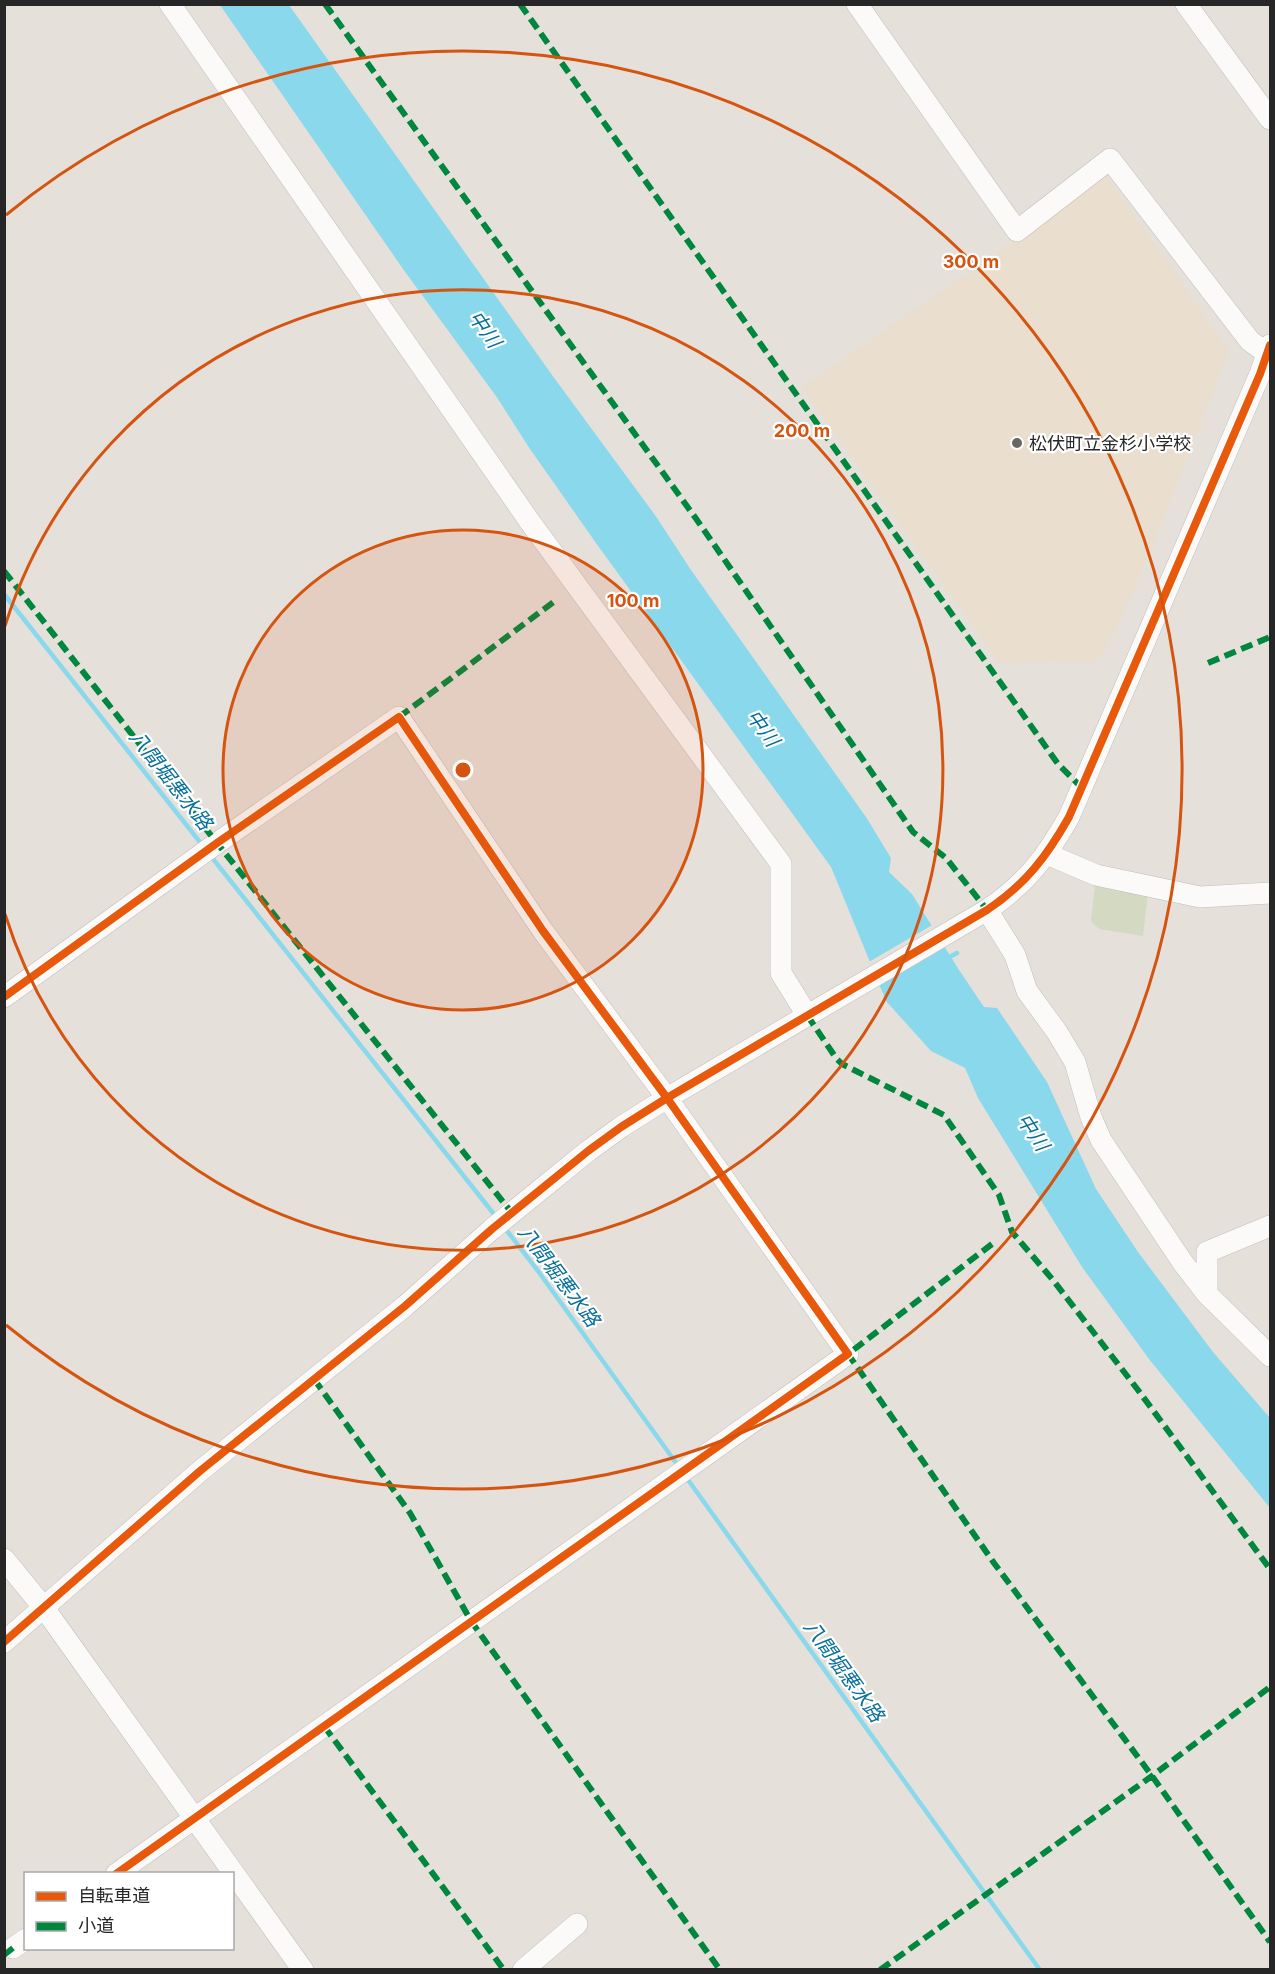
<svg xmlns="http://www.w3.org/2000/svg" width="1275" height="1974" font-family="Inter,'Noto Sans JP',sans-serif">
  <rect width="100%" height="100%" fill="#e6e0da"/>
  <path fill="#eadfce" d="M 1107,176 L 1229,351 L 1148,558 L 1117,626 L 1097,662 L 999,663 L 802,388 Z"/>
  <path fill="#d3dac1" d="M 1095,884 L 1148,893 L 1143,936 L 1099,929 L 1091,921 Z"/>
  <path fill="#8ad8ec" d="M 220,5 L 289,5 L 552,375 L 655,515 L 691,570 L 866,817 L 891,858 L 889,872 L 912,894 L 959,970 L 984,1007 L 997,1008 L 1047,1082 L 1096,1189 L 1138,1252 L 1213,1352 L 1270,1418 L 1270,1508 L 1149,1359 L 1082,1267 L 978,1098 L 965,1068 L 931,1051 L 886,1001 L 831,867 L 596,543 L 530,449 L 496,396 L 403,269 Z"/>
  <path fill="#e6e0da" d="M 934,924 L 947,946 L 877,987 L 867,963 Z"/>
  <g fill="none" stroke-linecap="round" stroke-linejoin="round">
    <path stroke="#8ad8ec" stroke-width="4.5" d="M 4,594 L 203,846
      M 210,855 L 497,1218
      M 946,959 L 957,953
      M 504,1227 L 538,1271 L 679,1467
      M 686,1477 L 1040,1970"/>
    <g stroke="#bfbdbd" stroke-width="22">
      <path id="minor" d="M 170,4 L 530,522 L 781,864 L 781,973 L 807,1015
        M 857,4 L 1017,231 L 1110,159 L 1250,341 L 1268,354
        M 1186,4 L 1270,119
        M 1047,854 L 1096,875 L 1200,897 L 1270,893
        M 987,910 L 1015,955 L 1027,991 L 1057,1032 L 1075,1062 L 1091,1117 L 1101,1140 L 1183,1263 L 1207,1294 L 1270,1356
        M 4,997 L 217,843 L 399,717 L 543,931 L 667,1098 L 848,1354 L 116,1874
        M 1207,1294 L 1207,1252 L 1270,1226
        M 4,1559 L 44,1608 L 303,1970
        M 4,1642 L 200,1471 L 405,1306 L 492,1229 L 588,1151 L 621,1127 L 667,1098 L 987,910 C 1026,884 1047,856 1069,817 L 1260,374 L 1270,345
        M 13,1948 L 26,1939
        M 523,1970 L 577,1924"/>
    </g>
    <use href="#minor" stroke="#fbfaf9" stroke-width="21"/>
    <path stroke="#00873e" stroke-width="6" stroke-dasharray="12 6" stroke-linecap="butt" d="M 325,4 L 697,520 L 913,832 L 946,858 L 987,910
      M 520,4 L 1058,764 L 1082,788
      M 4,571 L 217,843 L 512,1213
      M 1208,663 L 1270,637
      M 399,717 L 555,601
      M 807,1015 L 836,1058 L 842,1064 L 944,1115 L 999,1195 L 1012,1232 L 1053,1280 L 1138,1390 L 1270,1569
      M 992,1244 L 848,1354 L 994,1563 L 1152,1776 L 1270,1942
      M 314,1379 L 410,1513 L 471,1621 L 720,1970
      M 324,1726 L 504,1970
      M 4,1955 L 13,1948
      M 880,1970 L 1152,1776 L 1270,1687"/>
    <g stroke="#fff" stroke-width="11">
      <path id="cycleway" d="M 4,997 L 217,843 L 399,717 L 543,931 L 667,1098 L 848,1354 L 116,1874
        M 4,1642 L 200,1471 L 405,1306 L 492,1229 L 588,1151 L 621,1127 L 667,1098 L 987,910 C 1026,884 1047,856 1069,817 L 1260,374 L 1270,345"/>
    </g>
    <use href="#cycleway" stroke="#e8590c" stroke-width="8"/>
  </g>
  <circle cx="463" cy="770" r="240" fill="#d5540f" fill-opacity=".12"/>
  <g fill="none" stroke="#d5540f" stroke-width="3">
    <circle cx="463" cy="770" r="240"/>
    <path d="M5 626A480 480 0 1 1 5 914"/>
    <path d="M6 215A719 719 0 1 1 6 1325"/>
  </g>
  <circle fill="#696765" stroke="#fff" stroke-width="2" cx="1017" cy="443" r="6"/>
  <g text-anchor="middle" dominant-baseline="central" stroke-width="4.5" stroke-linejoin="round" paint-order="stroke">
    <g font-size="18" fill="#262626" stroke="#fff" text-anchor="start">
      <text x="1029" y="443">松伏町立金杉小学校</text>
    </g>
    <g font-size="20" font-style="italic" fill="#076f9a" stroke="#fff">
      <text transform="translate(485 329) rotate(55)">中川</text>
      <text transform="translate(763 728) rotate(54)">中川</text>
      <text transform="translate(171 780) rotate(52)">八間堀悪水路</text>
      <text transform="translate(1033 1132) rotate(56)">中川</text>
      <text transform="translate(559 1276) rotate(53)">八間堀悪水路</text>
      <text transform="translate(844 1671) rotate(54)">八間堀悪水路</text>
    </g>
  </g>
  <circle cx="463" cy="770" r="9" fill="#d5540f" stroke="#fff" stroke-width="3"/>
  <g font-size="18" text-anchor="middle" font-weight="bold" fill="#d5540f" stroke="#fff" stroke-width="4.5" stroke-linejoin="round" paint-order="stroke">
    <text x="971" y="268">300 m</text>
    <text x="802" y="437">200 m</text>
    <text x="633" y="607">100 m</text>
  </g>
  <rect width="1275" height="1974" fill="none" stroke="#262626" stroke-width="12"/>
  <rect x="24" y="1872" width="210" height="78" fill="#ffffff" stroke="#a8a8a8" stroke-width="1.5"/>
  <rect x="36" y="1892" width="30" height="9" fill="#e8590c" stroke="#a8a8a8" stroke-width="1.5"/>
  <text x="78" y="1902" font-size="18" fill="#262626">自転車道</text>
  <rect x="36" y="1922" width="30" height="9" fill="#00873e" stroke="#a8a8a8" stroke-width="1.5"/>
  <text x="78" y="1932" font-size="18" fill="#262626">小道</text>
</svg>
